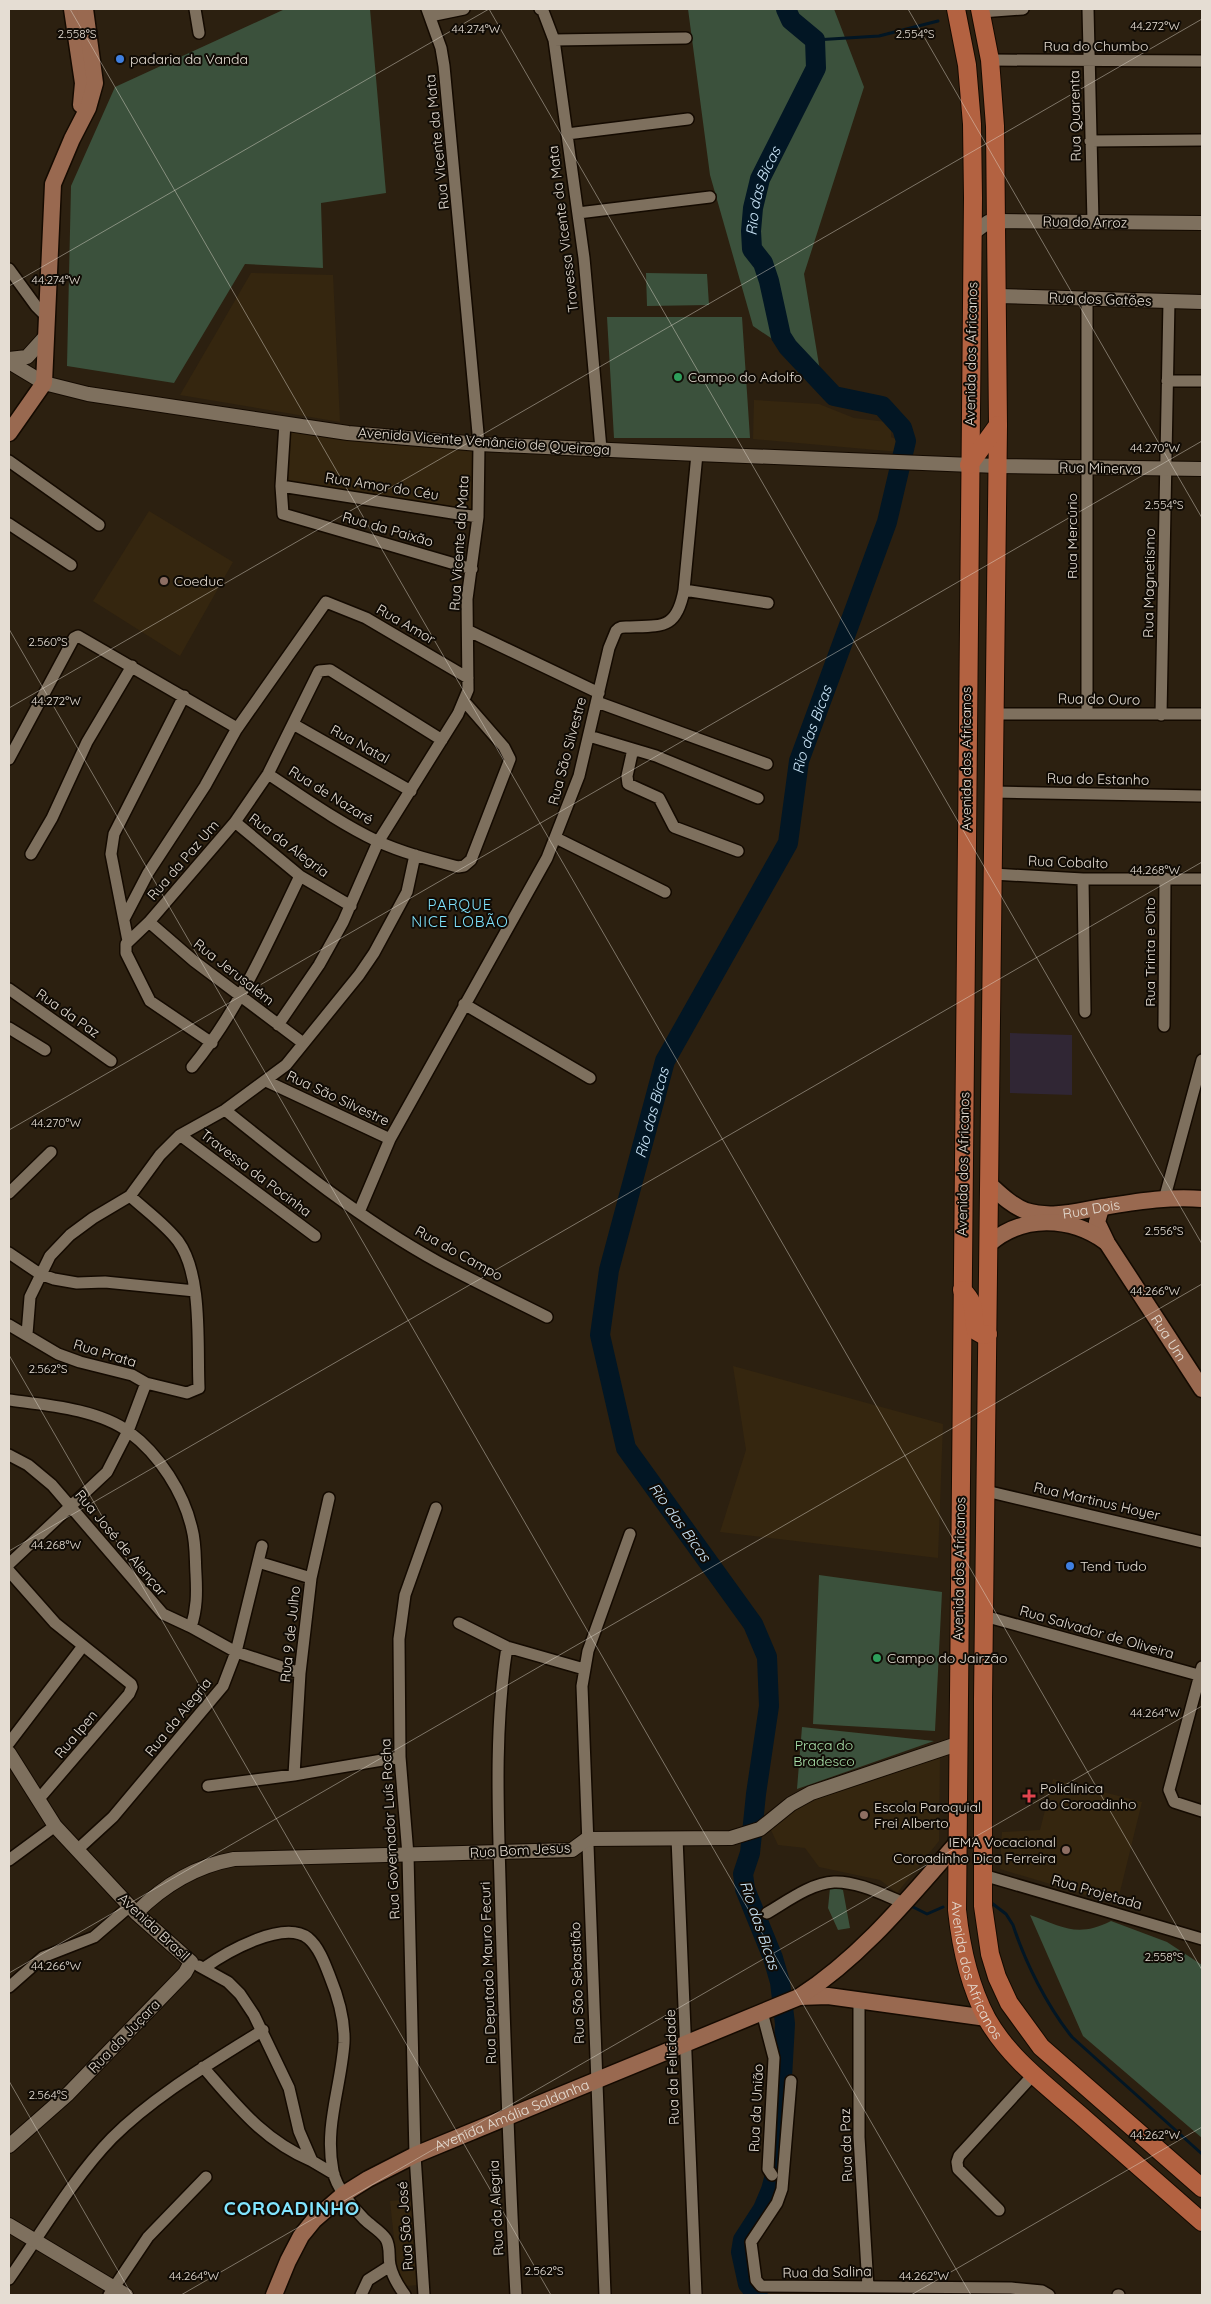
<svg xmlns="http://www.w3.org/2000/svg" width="1211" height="2304" font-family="Quicksand,sans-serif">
  <rect width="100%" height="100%" fill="#2c2010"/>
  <path fill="#35260f" d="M 251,273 L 333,275 L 340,422 L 180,395 Z
    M 754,400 L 819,404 L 854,418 L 886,422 L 891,427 L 891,437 L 898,440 L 899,452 L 753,439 Z
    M 285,423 L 479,444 L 478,517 L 281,486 Z
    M 149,511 L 233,562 L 180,656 L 93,601 Z
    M 733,1366 L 943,1424 L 938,1558 L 720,1532 L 746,1450 Z
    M 940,1756 L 939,1841 L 897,1893 L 880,1880 L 819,1867 L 805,1848 L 778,1845 L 770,1828 L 806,1802 Z
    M 1053,1779 L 1142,1802 L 1117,1904 L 1000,1869 L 1002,1832 L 1040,1830 Z
    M 411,2199 L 420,2285 L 406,2286 L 398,2276 L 390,2201 Z"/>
  <path fill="#302634" d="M 1010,1033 L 1072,1035 L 1072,1095 L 1010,1093 Z"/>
  <path fill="#3b513c" d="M 285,9 L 370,9 L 386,193 L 321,203 L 323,268 L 245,264 L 174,383 L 67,366 L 71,186 L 115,87 Z
    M 688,9 L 834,9 L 864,87 L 804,274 L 820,371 L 753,326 L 710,175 Z
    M 646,273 L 707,274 L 709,305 L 647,306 Z
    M 607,317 L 742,317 L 750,438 L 614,438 Z
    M 819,1575 L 942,1592 L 935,1731 L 813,1724 Z
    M 802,1727 L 934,1741 L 797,1789 Z
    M 835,1887 L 843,1890 L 850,1928 L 838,1930 L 828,1908 L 830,1888 Z
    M 1030,1915 C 1063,1927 1077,1938 1111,1921 L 1167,1942 L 1202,1965 L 1202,2138 L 1083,2036 Z"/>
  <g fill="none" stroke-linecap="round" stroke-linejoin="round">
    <path stroke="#021624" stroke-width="3" d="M 815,40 L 879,36 L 938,21
      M 989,1901 L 1006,1914 L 1013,1925 C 1025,1962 1047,2006 1072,2037 L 1202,2154
      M 911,1906 L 927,1914 L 943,1907
      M 756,1916 L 764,1911
      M 744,2295 L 749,2285"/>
    <path stroke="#021624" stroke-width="20" id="s1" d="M 758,2295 L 748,2284 L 741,2252 L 743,2240 L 763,2209 L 771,2190 L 777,2167 L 785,2024 L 780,1982 L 773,1958 L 745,1889 L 743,1874 L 750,1853 L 756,1794 L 769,1706 L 767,1657 L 753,1624 L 626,1448 L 600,1335 L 609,1270 L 665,1061 L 788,843 L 799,761 L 887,522 L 906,441 L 902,428 L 882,406 L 834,396 L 788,347 L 781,336 L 769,281 L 763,263 L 752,249 L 751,231 L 753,208 L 760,179 L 816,68 L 815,40 L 791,20 L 786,9"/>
    <g stroke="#140a00" stroke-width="14">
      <path id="minor" d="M 195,9 L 199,33
        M 540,9 L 543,11 L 554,40 L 584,258 L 601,449
        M 1088,9 L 1093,222
        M 981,12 L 1023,9
        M 430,16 L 464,9
        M 554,40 L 686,38
        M 990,60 L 1202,61
        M 567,134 L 688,119
        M 1090,141 L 1202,140
        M 578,213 L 710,197
        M 9,269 L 36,306 L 46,316
        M 1087,298 L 1087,713
        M 1167,381 L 1202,381
        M 285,423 L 281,486 L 283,514 L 472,569
        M 9,461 L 99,525
        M 281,486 L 478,517
        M 9,524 L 71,565
        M 684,590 L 768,603
        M 469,631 L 599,693
        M 597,702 L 767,764
        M 995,714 L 1202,714
        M 1161,715 L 1169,301
        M 293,724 L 411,791
        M 589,736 L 656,756 L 758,798
        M 633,749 L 627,776 L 628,784 L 659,798 L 674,827 L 738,851
        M 9,759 L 74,638 L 78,636 L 237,728
        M 268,774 C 303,797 339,823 377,841 C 403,853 431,860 458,867 L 464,866 L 471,860 L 510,759 L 504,747 L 464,701
        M 994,792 L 1202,796
        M 235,822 L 300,876 L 351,906
        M 556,838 L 665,892
        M 31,854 L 52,818 L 87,742 L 132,666
        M 993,874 L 1083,879 L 1202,879
        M 1083,879 L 1085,1012
        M 124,919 L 148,873 L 205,786 L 236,730 L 326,602 L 366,618 L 468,678
        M 149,922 L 194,961 L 303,1043
        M 128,941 L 111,854 L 114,834 L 184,696
        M 9,989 L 111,1061
        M 464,1004 L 590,1078
        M 278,1025 L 319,965 L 343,922 L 378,842 L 458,714 L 468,690 L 467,599 L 478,517 L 479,444 L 444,66 L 441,48 L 427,9
        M 1164,1026 L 1165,878
        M 9,1028 L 45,1050
        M 212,1043 L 150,1001 L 126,953 L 126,944 L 149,922 L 235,822 L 268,774 L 319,671 L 330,670 L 442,740
        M 192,1067 C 239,1010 268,942 300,876
        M 266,1081 L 390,1139
        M 225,1110 C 292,1164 362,1220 438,1262 C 474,1281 511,1299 547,1317
        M 180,1135 L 315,1236
        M 9,1193 L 51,1152
        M 1164,1200 L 1202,1060
        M 359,1212 L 390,1139 L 547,858 L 579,776 L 609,648 L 616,631 C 620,626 624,627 630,627 C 664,626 677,628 684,590 L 697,454
        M 9,1253 L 40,1274 L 54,1279 L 77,1283 L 105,1282 L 195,1291
        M 9,1325 L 58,1354 L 80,1362 L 132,1375 L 146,1383 L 187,1393 L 199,1388 C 197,1345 203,1275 178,1241 C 165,1224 145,1210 130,1196
        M 27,1334 L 30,1297 L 50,1256 L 70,1235 L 93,1218 L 130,1196 L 160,1155 L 180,1135 L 225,1110 L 286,1065 L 359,975 L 374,953 L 407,892 L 415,855
        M 9,1400 C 46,1405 98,1409 129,1432 C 159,1454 184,1493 192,1529 C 196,1544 195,1559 196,1574 C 197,1593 197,1609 191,1627
        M 9,1455 L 28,1465 L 52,1485 L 163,1614 L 191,1627 L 236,1652 L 300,1673
        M 986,1491 L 1202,1542
        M 258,1562 L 311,1578
        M 9,1564 L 107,1472 L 128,1431 L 146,1383
        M 9,1571 L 55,1623 L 131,1684 L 132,1687 L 129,1694 L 38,1800
        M 984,1616 L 1202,1676
        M 459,1623 L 507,1647 L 584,1669
        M 507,1647 C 493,1736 499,1828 501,1918 C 505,2044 509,2170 516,2295
        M 1202,1667 L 1169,1790 L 1174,1802 L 1202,1811
        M 9,1743 L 83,1646
        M 294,1775 L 300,1673 L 311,1578 L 329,1498
        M 208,1786 L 294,1775 L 400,1757
        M 677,1838 L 696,2295
        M 77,1850 L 113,1817 L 223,1686 L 236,1652 L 262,1546
        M 9,1860 L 55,1826
        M 983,1875 L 1202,1939
        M 767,1913 C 786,1902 811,1883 834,1882 C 857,1881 884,1895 904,1903
        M 199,1966 L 228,1982 L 240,1994 L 254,2015 L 289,2088 L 299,2131 L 312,2161 L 334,2174
        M 204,1968 C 225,1953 283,1919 308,1938 C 319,1947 325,1964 330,1977 C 339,1999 345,2020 344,2043 C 341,2087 324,2127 333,2171 C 336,2187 352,2207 364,2219 C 371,2226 381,2231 386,2239 C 391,2248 388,2256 390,2265 C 392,2275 399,2287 405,2295
        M 9,1987 L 43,1957 L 94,1937 L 130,1906
        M 859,2000 L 859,2137 L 868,2287
        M 762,2012 L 774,2058 L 768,2169 L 772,2175
        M 203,2067 C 238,2107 263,2140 312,2161
        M 791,2081 L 782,2189 L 777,2203 L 751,2242 L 756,2280 L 761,2286 L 1011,2288 L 1042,2291 L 1049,2295
        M 999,2210 L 958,2169 L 957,2162 L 959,2156 L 1034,2074
        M 9,2279 C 40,2235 74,2177 112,2138 C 155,2095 211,2063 263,2030
        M 109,2295 L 148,2237 L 206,2177
        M 361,2295 L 368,2280 L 390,2266
        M 424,2295 L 415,2155 L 408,1855 L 400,1757 L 399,1639 L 405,1595 L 436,1508
        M 605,2295 L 582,1686 L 588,1651 L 630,1534
        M 1118,2295 L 1119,2295"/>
    </g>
    <g stroke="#140a00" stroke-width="16">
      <path id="tertiary" d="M 972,234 L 988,222 L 997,221 L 1202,223
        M 997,296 L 1202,302
        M 9,359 L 27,357 L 46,336
        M 9,362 L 44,383 L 88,394 L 348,433 L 479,444 L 697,454 L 997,466 L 1202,469
        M 9,1753 L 55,1826 L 136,1913 L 191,1962 L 185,1973 L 68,2094 L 9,2146
        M 136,1913 C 163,1886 195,1866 234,1859 L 572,1850 L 587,1839 L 731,1838 L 760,1829 L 791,1804 L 811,1793 L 957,1744
        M 9,2225 L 126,2295"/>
    </g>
    <g stroke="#140a00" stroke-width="19">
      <g id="secondary">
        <path d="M 72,9 L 83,83 L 81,105"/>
        <path d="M 9,433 L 44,383 L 53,184 L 72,139 L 88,108 L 95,83 L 85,9"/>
        <path id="s2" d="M 989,1184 C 1000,1194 1012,1206 1026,1211 C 1052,1219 1077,1211 1103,1207 C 1135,1202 1169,1196 1202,1199"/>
        <path id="s3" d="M 1101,1208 L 1097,1222 L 1107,1243 L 1202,1389"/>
        <path d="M 989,1244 C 1022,1215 1070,1216 1106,1242"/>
        <path d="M 799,1997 L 828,1996 L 987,2018"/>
        <path id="s4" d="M 274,2295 L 288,2261 L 301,2236 L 314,2220 L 344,2194 L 368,2179 L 415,2155 L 799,1997 C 862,1956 908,1899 957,1843"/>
      </g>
    </g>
    <g stroke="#140a00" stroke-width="20">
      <g id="primary">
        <path id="s5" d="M 956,9 L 967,65 L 972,124 L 973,198 L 957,1910 C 961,1948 969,1985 987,2019 C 1009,2058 1046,2085 1079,2114 C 1120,2150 1161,2186 1202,2222"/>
        <path d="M 980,9 L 990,60 L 995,126 L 998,425 L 983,1698 L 983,1906 L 990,1954 L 997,1977 L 1009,2003 L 1041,2047 L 1202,2188"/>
        <path d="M 969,465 L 998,425"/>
        <path d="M 962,1290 C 978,1305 971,1312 976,1331 L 983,1335 L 988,1334"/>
      </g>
    </g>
    <use href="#minor" stroke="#7e705e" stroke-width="11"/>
    <use href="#tertiary" stroke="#7e705e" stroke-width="14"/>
    <use href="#secondary" stroke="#996950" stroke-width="16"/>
    <use href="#primary" stroke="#b36241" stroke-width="18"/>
  </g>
  <path fill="none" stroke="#e5ddd3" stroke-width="1" stroke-opacity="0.45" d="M 70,9 L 1202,1970M 489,9 L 1202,1244M 908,9 L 1202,518M 9,286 L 489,9M 9,629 L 971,2295M 9,708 L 1202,19M 9,1130 L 1202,441M 9,1355 L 551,2295M 9,1551 L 1202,862M 9,1973 L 1202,1284M 9,2081 L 132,2295M 181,2295 L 1202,1706M 911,2295 L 1202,2127"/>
  <g fill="#3f7fe0" stroke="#100b05" stroke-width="2">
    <circle cx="120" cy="59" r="5"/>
    <circle cx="1070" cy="1566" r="5"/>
  </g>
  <g fill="#2e9e5b" stroke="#100b05" stroke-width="2">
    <circle cx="678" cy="377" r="5"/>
    <circle cx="877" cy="1658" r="5"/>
  </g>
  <g fill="#8d6e63" stroke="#100b05" stroke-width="2">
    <circle cx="164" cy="581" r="5"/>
    <circle cx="864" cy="1815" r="5"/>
    <circle cx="1066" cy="1850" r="5"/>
  </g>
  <path fill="#e0444e" stroke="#100b05" stroke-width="2" d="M1026.5 1788.5h5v5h5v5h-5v5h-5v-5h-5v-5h5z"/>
  <g text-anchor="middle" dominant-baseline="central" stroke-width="4" stroke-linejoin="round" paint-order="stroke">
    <g font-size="14" fill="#e5ddd3" stroke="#100b05">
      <text x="1096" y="46">Rua do Chumbo</text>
      <text transform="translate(1075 116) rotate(-91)">Rua Quarenta</text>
      <text transform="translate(437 142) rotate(-96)">Rua Vicente da Mata</text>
      <text transform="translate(1085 222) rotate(1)">Rua do Arroz</text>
      <text transform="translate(563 229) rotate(-97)">Travessa Vicente da Mata</text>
      <text transform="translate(1100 299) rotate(2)">Rua dos Gatões</text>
      <text transform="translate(971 354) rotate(-89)">Avenida dos Africanos</text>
      <text transform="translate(484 441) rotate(4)">Avenida Vicente Venâncio de Queiroga</text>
      <text transform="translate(1100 468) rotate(1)">Rua Minerva</text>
      <text transform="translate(382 486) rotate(9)">Rua Amor do Céu</text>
      <text transform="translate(388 529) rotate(16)">Rua da Paixão</text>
      <text transform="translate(1072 536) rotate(-90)">Rua Mercúrio</text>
      <text transform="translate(459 543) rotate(-86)">Rua Vicente da Mata</text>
      <text transform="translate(1149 583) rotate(-89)">Rua Magnetismo</text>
      <text transform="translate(406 624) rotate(30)">Rua Amor</text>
      <text transform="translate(1099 699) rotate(1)">Rua do Ouro</text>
      <text transform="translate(360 744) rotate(29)">Rua Natal</text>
      <text transform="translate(567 751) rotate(-75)">Rua São Silvestre</text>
      <text transform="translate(966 759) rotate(-90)">Avenida dos Africanos</text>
      <text transform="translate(1098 779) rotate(1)">Rua do Estanho</text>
      <text transform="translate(331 795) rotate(32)">Rua de Nazaré</text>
      <text transform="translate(289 845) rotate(37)">Rua da Alegria</text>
      <text transform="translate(183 860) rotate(-49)">Rua da Paz Um</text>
      <text transform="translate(1068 862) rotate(2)">Rua Cobalto</text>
      <text transform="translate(1150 952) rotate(-90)">Rua Trinta e Oito</text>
      <text transform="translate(234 972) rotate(38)">Rua Jerusalém</text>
      <text transform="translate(68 1013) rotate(35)">Rua da Paz</text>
      <text transform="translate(338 1098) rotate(25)">Rua São Silvestre</text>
      <text transform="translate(963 1164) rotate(-89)">Avenida dos Africanos</text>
      <text transform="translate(256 1173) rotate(37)">Travessa da Pocinha</text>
      <text stroke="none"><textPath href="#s2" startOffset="112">Rua Dois</textPath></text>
      <text transform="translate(459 1253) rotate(29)">Rua do Campo</text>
      <text stroke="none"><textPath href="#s3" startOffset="151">Rua Um</textPath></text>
      <text transform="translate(105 1353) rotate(17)">Rua Prata</text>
      <text transform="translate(1097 1501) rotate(13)">Rua Martinus Hoyer</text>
      <text transform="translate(121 1543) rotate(50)">Rua José de Alençar</text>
      <text transform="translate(959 1569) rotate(-89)">Avenida dos Africanos</text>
      <text transform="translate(1097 1632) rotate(16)">Rua Salvador de Oliveira</text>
      <text transform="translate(290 1634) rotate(-84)">Rua 9 de Julho</text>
      <text transform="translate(178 1717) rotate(-51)">Rua da Alegria</text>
      <text transform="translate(76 1734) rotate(-50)">Rua Ipen</text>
      <text transform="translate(390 1829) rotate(-93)">Rua Governador Luís Rocha</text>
      <text transform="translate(520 1850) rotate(-3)">Rua Bom Jesus</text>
      <text transform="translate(1097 1892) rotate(16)">Rua Projetada</text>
      <text transform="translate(154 1927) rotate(43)">Avenida Brasil</text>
      <text stroke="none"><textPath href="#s5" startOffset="1966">Avenida dos Africanos</textPath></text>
      <text transform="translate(488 1973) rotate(-92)">Rua Deputado Mauro Fecuri</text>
      <text transform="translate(577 1983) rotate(-92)">Rua São Sebastião</text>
      <text transform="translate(124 2036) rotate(-46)">Rua da Juçara</text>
      <text transform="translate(672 2067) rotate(-92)">Rua da Felicidade</text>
      <text transform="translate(756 2108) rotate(-87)">Rua da União</text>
      <text stroke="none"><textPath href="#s4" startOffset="311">Avenida Amália Saldanha</textPath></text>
      <text transform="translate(846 2145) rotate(-92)">Rua da Paz</text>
      <text transform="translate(496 2208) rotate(-93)">Rua da Alegria</text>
      <text transform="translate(405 2226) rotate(-94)">Rua São José</text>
      <text transform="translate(827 2272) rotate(-1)">Rua da Salina</text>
    </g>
    <g font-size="14" fill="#e5ddd3" stroke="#100b05" text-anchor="start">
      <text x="130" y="59">padaria da Vanda</text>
      <text x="688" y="377">Campo do Adolfo</text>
      <text x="174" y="581">Coeduc</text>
      <text x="1080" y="1566">Tend Tudo</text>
      <text x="887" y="1658">Campo do Jairzão</text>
      <text x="1040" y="1788">Policlínica<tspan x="1040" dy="16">do Coroadinho</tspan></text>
      <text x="874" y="1807">Escola Paroquial<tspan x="874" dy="16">Frei Alberto</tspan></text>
      <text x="1056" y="1842" text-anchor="end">IEMA Vocacional<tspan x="1056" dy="16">Coroadinho Dica Ferreira</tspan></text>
    </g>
    <g font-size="14" fill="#a8e1aa" stroke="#100b05">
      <text x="824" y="1745">Praça do<tspan x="824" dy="16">Bradesco</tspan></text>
    </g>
    <g font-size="15" font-style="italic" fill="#cce7fa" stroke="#100b05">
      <text stroke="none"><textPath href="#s1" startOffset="2308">Rio das Bicas</textPath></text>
      <text stroke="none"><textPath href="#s1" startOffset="1678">Rio das Bicas</textPath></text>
      <text stroke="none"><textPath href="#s1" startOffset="1258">Rio das Bicas</textPath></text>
      <text transform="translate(680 1522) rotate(54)">Rio das Bicas</text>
      <text transform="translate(760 1925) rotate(71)">Rio das Bicas</text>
    </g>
    <g font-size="15" letter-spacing="1" fill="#80e4fe" stroke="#100b05">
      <text x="460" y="904">PARQUE<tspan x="460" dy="17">NICE LOBÃO</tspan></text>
    </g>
    <g font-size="19" font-weight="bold" letter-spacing="1" fill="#80e4fe" stroke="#100b05">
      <text x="292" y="2208">COROADINHO</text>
    </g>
  </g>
  <g font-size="12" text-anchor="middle" fill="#e5ddd3" stroke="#100b05" stroke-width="4" stroke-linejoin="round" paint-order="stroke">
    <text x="1155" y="30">44.272°W</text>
    <text x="476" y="33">44.274°W</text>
    <text x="77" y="38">2.558°S</text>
    <text x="915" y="38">2.554°S</text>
    <text x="56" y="284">44.274°W</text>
    <text x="1155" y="452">44.270°W</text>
    <text x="1164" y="509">2.554°S</text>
    <text x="48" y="646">2.560°S</text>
    <text x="56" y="705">44.272°W</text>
    <text x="1155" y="874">44.268°W</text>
    <text x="56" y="1127">44.270°W</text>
    <text x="1164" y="1235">2.556°S</text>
    <text x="1155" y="1295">44.266°W</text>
    <text x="48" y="1373">2.562°S</text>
    <text x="56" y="1549">44.268°W</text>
    <text x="1155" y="1717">44.264°W</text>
    <text x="1164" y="1961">2.558°S</text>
    <text x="56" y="1970">44.266°W</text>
    <text x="48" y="2099">2.564°S</text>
    <text x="1155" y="2139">44.262°W</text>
    <text x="544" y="2275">2.562°S</text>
    <text x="194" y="2280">44.264°W</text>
    <text x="924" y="2280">44.262°W</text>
  </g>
  <rect width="1211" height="2304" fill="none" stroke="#e5ddd3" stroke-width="20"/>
</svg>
